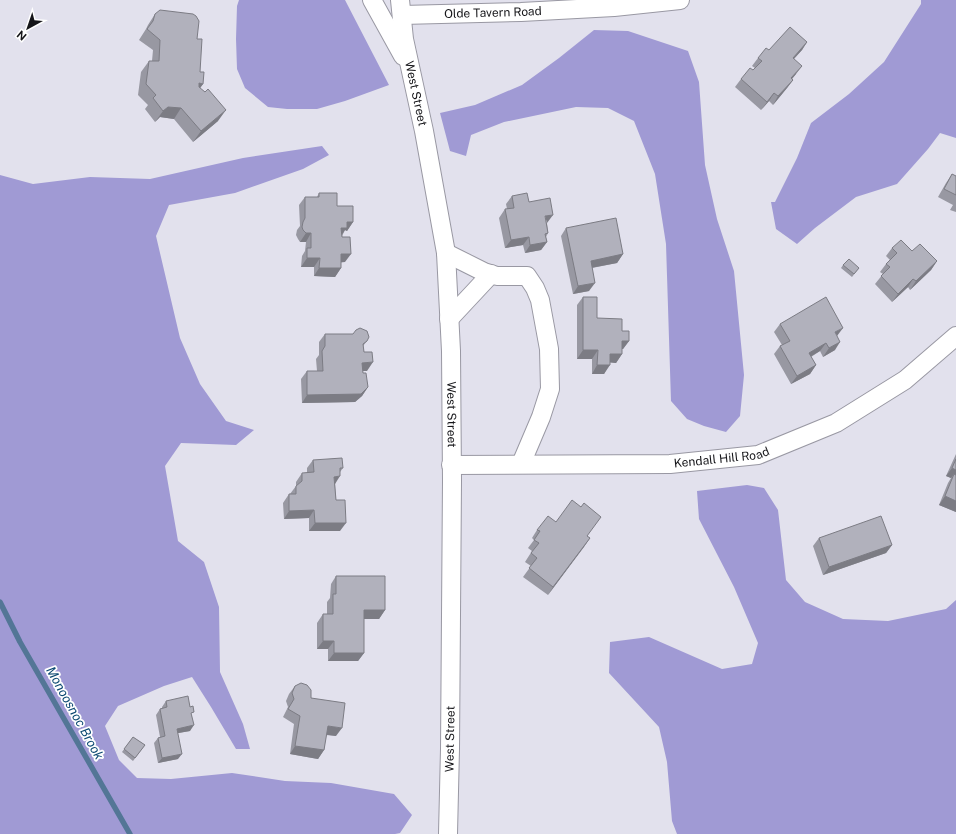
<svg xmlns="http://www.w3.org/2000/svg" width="956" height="834" font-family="'Public Sans',sans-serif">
  <rect width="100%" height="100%" fill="#e2e1ed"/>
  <path fill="#a09ad4" d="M 239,0 L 345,0 L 389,85 L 345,101 L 317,109 L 287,109 L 268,107 L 245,88 L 237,69 L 236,39 L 237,6 Z
    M 921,0 L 956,0 L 956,138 L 940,133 L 928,149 L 897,184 L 856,197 L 815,228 L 797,244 L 776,229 L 771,202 L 775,202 L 797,158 L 811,123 L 849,94 L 884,62 L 921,4 Z
    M 594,30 L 628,31 L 688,51 L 699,82 L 705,165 L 717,219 L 734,271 L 744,375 L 740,416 L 726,432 L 704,426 L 687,419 L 671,401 L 666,244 L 655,174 L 634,121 L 608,108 L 576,107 L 504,122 L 471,135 L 466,156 L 450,151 L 440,113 L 475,105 L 522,85 L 559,58 Z
    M 322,146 L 329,155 L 303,169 L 235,193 L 169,205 L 156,236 L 180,338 L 200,384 L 226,421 L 254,430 L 236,445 L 181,443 L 165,466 L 178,541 L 204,562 L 219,607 L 220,672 L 243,724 L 250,749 L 236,749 L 211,707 L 192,677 L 164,686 L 118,706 L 105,726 L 119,760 L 137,778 L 171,779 L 232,773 L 285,781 L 331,783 L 394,794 L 412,815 L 400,833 L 395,834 L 0,834 L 0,175 L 33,184 L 90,177 L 150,179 L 243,158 Z
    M 747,485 L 764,488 L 778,510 L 786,580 L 805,602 L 843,619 L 888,621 L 946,609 L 956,600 L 956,834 L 677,834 L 672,821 L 667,762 L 659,727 L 609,673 L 610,642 L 649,637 L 722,669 L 752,664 L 758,643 L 734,587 L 699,519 L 697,491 Z"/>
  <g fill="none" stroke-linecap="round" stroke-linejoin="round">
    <path stroke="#537696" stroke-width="5.5" d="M 0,602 L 20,642 L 130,834"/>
    <g stroke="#9998a3" stroke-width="20">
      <g id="minor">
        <path d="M 372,0 L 403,56"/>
        <path id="s1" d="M 400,0 L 404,39 L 424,131 L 446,253 L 451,351 L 452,481 L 450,749 L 448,834"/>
        <path id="s2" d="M 402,15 L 521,12 L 614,7 L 680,0"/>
        <path d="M 446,253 L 484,272 L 497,276 L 527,276 L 535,288 L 540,300 L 549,349 L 550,389 L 541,417 L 521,464"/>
        <path d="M 449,319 L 491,274"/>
        <path id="s3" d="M 451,465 L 670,464 L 758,455 L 836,423 L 905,380 L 956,336"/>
      </g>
    </g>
    <use href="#minor" stroke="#fff" stroke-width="18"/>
  </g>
  <path fill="#9898a2" d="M 155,14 L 197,39 L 200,72 L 203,84 L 200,88 L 218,121 L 193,142 L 174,119 L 160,117 L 155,122 L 145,109 L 148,105 L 138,95 L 141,72 L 149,61 L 152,61 L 153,50 L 139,40 L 146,29 L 148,25 Z
    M 807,42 L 802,50 L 794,59 L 796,74 L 792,79 L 793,80 L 787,88 L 773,105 L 769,101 L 761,110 L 735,87 L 741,79 L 753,70 L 755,68 L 752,66 L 758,58 L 769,50 Z
    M 952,174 L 956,176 L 956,212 L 950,210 L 953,205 L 938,197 L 946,183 Z
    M 319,193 L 337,206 L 353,222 L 347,231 L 345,230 L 342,236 L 345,262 L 341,262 L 341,268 L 335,277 L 314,276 L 314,267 L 301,267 L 302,256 L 305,251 L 306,242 L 300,242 L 298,239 L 296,235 L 297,230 L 300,226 L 299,205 L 305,197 L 317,197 Z
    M 512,196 L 529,202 L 547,223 L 548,233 L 546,237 L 547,242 L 541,250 L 525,253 L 523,245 L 505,248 L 499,218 L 505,209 L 507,209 L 506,204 Z
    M 566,228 L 623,254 L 617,263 L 592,268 L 589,291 L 573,294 L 561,236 Z
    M 892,248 L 912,251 L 937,261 L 931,270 L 910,290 L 908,287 L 892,302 L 875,284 L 883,274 L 880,272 L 886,264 L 890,260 L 886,256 Z
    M 843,265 L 859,268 L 852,277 L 841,268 Z
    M 583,297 L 597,318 L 622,331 L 629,341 L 623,349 L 622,349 L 622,354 L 616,363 L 610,362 L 604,374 L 592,374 L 592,359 L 577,359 L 577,305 Z
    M 780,324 L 837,336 L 835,350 L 823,357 L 820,351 L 811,357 L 816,365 L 810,374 L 791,384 L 774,354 L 780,346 L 782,345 L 774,332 Z
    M 325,334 L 367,341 L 363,346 L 367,371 L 363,371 L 363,373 L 368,387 L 362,396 L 355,402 L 302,403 L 301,379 L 307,371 L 317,371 L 316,359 L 319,355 L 319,342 Z
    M 956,454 L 956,512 L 939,505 L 948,483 L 951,478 L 946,476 Z
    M 313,460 L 343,468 L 340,472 L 335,484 L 336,500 L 340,531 L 309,531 L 309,518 L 284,519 L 283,503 L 289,494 L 290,494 L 296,486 L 296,482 L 302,473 L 307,473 L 307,468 Z
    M 556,522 L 587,536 L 590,538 L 548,595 L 523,577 L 531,566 L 525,562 L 532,551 L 528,548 L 534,540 L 532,538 L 537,530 Z
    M 819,538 L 892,545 L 886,553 L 823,575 L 813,546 Z
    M 336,576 L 385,610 L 379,619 L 364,619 L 364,653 L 358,661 L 328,661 L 328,649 L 317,649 L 317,623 L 323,614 L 327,614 L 327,602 L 330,598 L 331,584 Z
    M 295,686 L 311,698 L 336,736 L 326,735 L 324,750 L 318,759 L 290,754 L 294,724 L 283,717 L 288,707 L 286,701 L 289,694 Z
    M 166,701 L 192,716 L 190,731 L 178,733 L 178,759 L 158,763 L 154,743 L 158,738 L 160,737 L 156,715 L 160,709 L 162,708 L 162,707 Z
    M 133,737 L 145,745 L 133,761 L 122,752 Z"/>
  <path fill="#7c7c84" d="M 807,42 L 802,50 L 787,66 L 793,58 Z
    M 802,66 L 796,74 L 785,87 L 791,78 Z
    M 793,80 L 787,88 L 773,105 L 778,96 Z
    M 199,83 L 203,84 L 195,95 Z
    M 774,93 L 769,101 L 761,110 L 767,102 Z
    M 168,107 L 181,108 L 174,119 L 160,117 L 155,122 L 163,111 Z
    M 226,110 L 218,121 L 193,142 L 201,131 Z
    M 553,215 L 547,223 L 545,216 Z
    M 347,222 L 353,222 L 347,231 L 345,230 L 341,236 L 341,228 Z
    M 306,233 L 311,233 L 306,242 L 300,242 Z
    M 529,237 L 523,245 L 505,248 L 511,240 Z
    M 547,242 L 541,250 L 525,253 L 530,245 Z
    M 341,254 L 351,254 L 345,262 L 336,263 Z
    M 623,254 L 617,263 L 585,269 L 591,261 Z
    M 307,258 L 320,258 L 314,267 L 301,267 Z
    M 937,261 L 931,270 L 910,290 L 916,281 Z
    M 319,268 L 341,268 L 335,277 L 314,276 Z
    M 913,279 L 908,287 L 892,302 L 898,294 Z
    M 595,283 L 589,291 L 573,294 L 578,286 Z
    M 843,328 L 837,336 L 835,332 Z
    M 622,341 L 629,341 L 623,349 L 616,349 Z
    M 840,342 L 835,350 L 823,357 L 829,348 Z
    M 826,343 L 820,351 L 803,361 L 809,353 Z
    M 583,350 L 598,350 L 592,359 L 577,359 Z
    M 610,354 L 622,354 L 616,363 L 604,362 Z
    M 373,362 L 367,371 L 357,371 L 362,363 Z
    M 597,365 L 610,365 L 604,374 L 592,374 Z
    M 816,365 L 810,374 L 791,384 L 797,376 Z
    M 368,387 L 362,396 L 355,402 L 302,403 L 307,395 Z
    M 952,468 L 956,470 L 956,480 L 954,474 L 951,478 L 946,476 Z
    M 340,476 L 335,484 L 334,477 Z
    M 945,496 L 956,501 L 956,512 L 939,505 Z
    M 314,510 L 309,518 L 284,519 L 289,511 Z
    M 315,523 L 346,523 L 340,531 L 309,531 Z
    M 590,538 L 584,547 L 548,595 L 553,587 Z
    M 892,545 L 886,553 L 823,575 L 829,567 Z
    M 364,610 L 385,610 L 379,619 L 359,619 Z
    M 323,641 L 334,641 L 328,649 L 317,649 Z
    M 334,653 L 364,653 L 358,661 L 328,661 Z
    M 194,725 L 190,731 L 173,734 L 177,729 Z
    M 328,726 L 342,728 L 336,736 L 322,734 Z
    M 295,746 L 324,750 L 318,759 L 290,754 Z
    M 182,754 L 178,759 L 158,763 L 162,758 Z"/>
  <path fill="#b1b1bc" stroke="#7c7c84" d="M 160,10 L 193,14 L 196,16 L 199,21 L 197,39 L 202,39 L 200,72 L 204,72 L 203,84 L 199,83 L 199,87 L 205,92 L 208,89 L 226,110 L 201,131 L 181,108 L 168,107 L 163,111 L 153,98 L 156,95 L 146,84 L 149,61 L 159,61 L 160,40 L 147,29 L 153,21 L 155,14 Z
    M 790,27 L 807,42 L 793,58 L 802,66 L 791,78 L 793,80 L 778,96 L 774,93 L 767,102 L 741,79 L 750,68 L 753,70 L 762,61 L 758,58 L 766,48 L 769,50 Z
    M 952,174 L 956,176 L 956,195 L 944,189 Z
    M 319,193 L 337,193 L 337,206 L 353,206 L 353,222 L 347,222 L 347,228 L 341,228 L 342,237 L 350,237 L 351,254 L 341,254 L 341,268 L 319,268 L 320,258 L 307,258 L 307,248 L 311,248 L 311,233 L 306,233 L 303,230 L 302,227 L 303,222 L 305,218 L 305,197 L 319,197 Z
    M 527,193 L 529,202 L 550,198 L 553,215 L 545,216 L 548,233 L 545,234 L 547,242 L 530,245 L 529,237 L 511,240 L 505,209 L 514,208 L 512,196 Z
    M 616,218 L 623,254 L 591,261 L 595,283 L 578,286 L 566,228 Z
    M 901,240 L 912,251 L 920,244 L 937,261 L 916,281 L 913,279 L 898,294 L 881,276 L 890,267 L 886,264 L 897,253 L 892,248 Z
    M 849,259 L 859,268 L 854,274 L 843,265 Z
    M 583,297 L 597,297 L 597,318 L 622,319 L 622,331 L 629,331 L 629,341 L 622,341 L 622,354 L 610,354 L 610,365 L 597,365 L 598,350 L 583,350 Z
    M 826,297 L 843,328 L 835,332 L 840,342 L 829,348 L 826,343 L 809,353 L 816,365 L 797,376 L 780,346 L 790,341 L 780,324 Z
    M 360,328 L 367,331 L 369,337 L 367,341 L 363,344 L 364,352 L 372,352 L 373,362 L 362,363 L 363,373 L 366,373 L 368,387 L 361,394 L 307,395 L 307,371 L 323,371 L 322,351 L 325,346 L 325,334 L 353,334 L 356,330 Z
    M 342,458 L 343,468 L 340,468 L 340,476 L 334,477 L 336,500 L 345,500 L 346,523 L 315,523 L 314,510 L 289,511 L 289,494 L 296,494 L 296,486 L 302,481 L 302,473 L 314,472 L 313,460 Z
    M 956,459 L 956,470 L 952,468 Z
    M 954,474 L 956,475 L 956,501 L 945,496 Z
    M 572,500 L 581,507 L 584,503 L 601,517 L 587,536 L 590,538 L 553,587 L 529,568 L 537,558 L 531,553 L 539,543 L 534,540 L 540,531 L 537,530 L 548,516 L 556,522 Z
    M 881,516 L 892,545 L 829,567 L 819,538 Z
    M 336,576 L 385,576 L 385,610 L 364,610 L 364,653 L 334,653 L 334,641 L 323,641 L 323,614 L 333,614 L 333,594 L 336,594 Z
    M 301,683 L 307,685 L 311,690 L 311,698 L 345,703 L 342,728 L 328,726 L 324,750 L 295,746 L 300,716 L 288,709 L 294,699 L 292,693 L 295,686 Z
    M 188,696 L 190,707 L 193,706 L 194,712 L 191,713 L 194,725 L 177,729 L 182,754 L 162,758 L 158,738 L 165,736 L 160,709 L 167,707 L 166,701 Z
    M 133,737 L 145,745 L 135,758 L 124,749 Z"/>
  <g text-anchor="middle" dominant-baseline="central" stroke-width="3.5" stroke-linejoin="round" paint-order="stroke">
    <g font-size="12" fill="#151519" stroke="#fff">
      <text stroke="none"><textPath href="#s2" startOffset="91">Olde Tavern Road</textPath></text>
      <text stroke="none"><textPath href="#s1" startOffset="95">West Street</textPath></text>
      <text stroke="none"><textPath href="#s1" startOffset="419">West Street</textPath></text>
      <text stroke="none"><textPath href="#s3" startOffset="271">Kendall Hill Road</textPath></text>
      <text transform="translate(450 739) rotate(-89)">West Street</text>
    </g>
    <g font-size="13" font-style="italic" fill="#0c4972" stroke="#fff">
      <text transform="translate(75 713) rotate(61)">Monoosnoc Brook</text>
    </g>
  </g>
  <g transform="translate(28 28) rotate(220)" stroke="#ffffff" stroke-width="3" paint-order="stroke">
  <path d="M0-3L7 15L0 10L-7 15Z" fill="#151519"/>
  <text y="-6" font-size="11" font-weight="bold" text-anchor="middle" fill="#151519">N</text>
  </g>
</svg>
